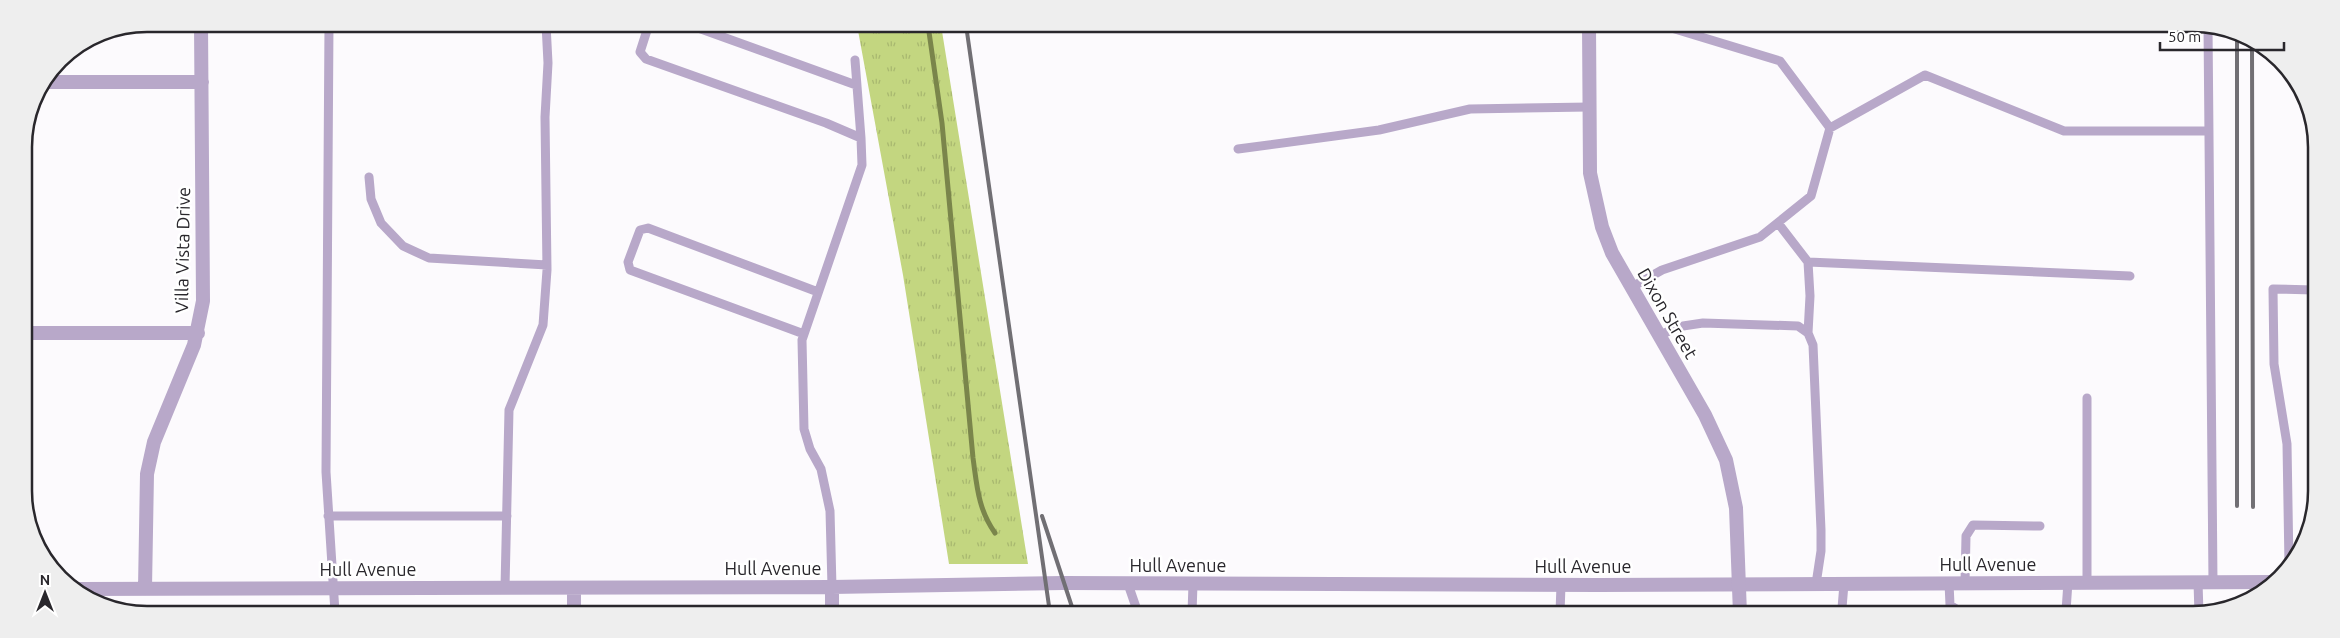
<svg xmlns="http://www.w3.org/2000/svg" width="2340" height="638" font-family="Ubuntu,sans-serif">
  <defs>
    <pattern id="park-tufts" width="24" height="20" patternUnits="userSpaceOnUse" patternTransform="scale(1.25)"><rect width="24" height="20" fill="#c3d680"/><path d="M3 7l-1-3M5 7V3M7 7l1-3M15 17l-1-3M17 17v-4M19 17l1-3" fill="none" stroke="#a8b86f"/></pattern>
  </defs>
  <rect width="100%" height="100%" fill="#fcfafd"/>
  <path fill="url(#park-tufts)" d="M 857,25 L 941,25 L 1028,564 L 949,564 L 903,275 Z"/>
  <g fill="none" stroke-linecap="round" stroke-linejoin="round">
    <path stroke="#7a854b" stroke-width="5" d="M 928,25 L 942,123 L 973,458 C 977,486 978,509 995,533"/>
    <path stroke="#b8a8c9" stroke-width="9" d="M 329,24 L 326,472 L 335,612
      M 649,24 L 640,52 L 646,59 L 826,123 L 861,138 L 862,165 L 802,340 L 804,429 L 810,449 L 821,469 L 830,511 L 832,587
      M 687,24 L 856,85
      M 1665,26 L 1780,61 L 1830,128 L 1925,75 L 2064,131 L 2209,131
      M 2208,26 L 2213,582
      M 855,60 L 861,138
      M 1238,149 L 1379,130 L 1470,109 L 1589,107
      M 369,177 L 371,199 L 381,223 L 403,246 L 429,258 L 547,265
      M 1778,223 L 1808,262 L 1810,296 L 1808,333
      M 1808,262 L 2130,276
      M 1632,287 L 1662,270 L 1760,237 L 1811,196 L 1830,128
      M 804,334 L 630,270 L 628,262 L 640,230 L 648,228 L 818,292
      M 1659,335 L 1683,326 L 1703,323 L 1798,326 L 1808,333 L 1813,345 L 1821,530 L 1821,551 L 1816,584
      M 328,516 L 507,516
      M 2289,566 L 2287,444 L 2274,364 L 2273,289 L 2314,290
      M 2087,582 L 2087,398
      M 2198,582 L 2199,614
      M 1949,583 L 1950,605 L 1964,614
      M 1965,583 L 1966,536 L 1973,525 L 2040,526
      M 1128,584 L 1138,613
      M 505,588 L 509,410 L 543,325 L 547,270 L 545,117 L 548,63 L 546,24
      M 1192,613 L 1193,584
      M 1560,613 L 1561,585
      M 1840,614 L 1842,608 L 1844,584
      M 2062,614 L 2066,611 L 2068,582"/>
    <path stroke="#b8a8c9" stroke-width="14" d="M 45,82 L 202,82
      M 25,333 L 198,333
      M 832,587 L 832,613
      M 145,588 L 147,474 L 154,442 L 194,345 L 203,301 L 201,24
      M 80,589 L 832,587 L 1063,583 L 1599,585 L 2276,582
      M 574,612 L 574,588"/>
    <path stroke="#b8a8c9" stroke-width="14" d="M 1589,25 L 1590,173 L 1602,227 L 1612,253 L 1705,415 L 1726,460 L 1736,508 L 1740,614"/>
    <path stroke="#716f74" stroke-width="4" d="M 966,25 L 1050,613
      M 2237,37 L 2237,506
      M 2252,45 L 2253,507
      M 1042,516 L 1074,613"/>
  </g>
  <g text-anchor="middle" dominant-baseline="central" stroke-width="5" stroke-linejoin="round" paint-order="stroke">
    <g font-size="18" fill="#29272c" stroke="#fff">
      <text transform="translate(182 250) rotate(-89)">Villa Vista Drive</text>
      <text transform="translate(1668 313) rotate(60)">Dixon Street</text>
      <text x="1988" y="564">Hull Avenue</text>
      <text x="1178" y="565">Hull Avenue</text>
      <text x="1583" y="566">Hull Avenue</text>
      <text x="773" y="568">Hull Avenue</text>
      <text x="368" y="569">Hull Avenue</text>
    </g>
  </g>
  <path d="M0 0H2340V638H0ZM147 32H2193A115 115 0 0 1 2308 147V491A115 115 0 0 1 2193 606H147A115 115 0 0 1 32 491V147A115 115 0 0 1 147 32Z" fill="#eee" fill-rule="evenodd"/>
  <path fill="none" stroke="#29272c" stroke-width="2.5" d="M147 32H2193A115 115 0 0 1 2308 147V491A115 115 0 0 1 2193 606H147A115 115 0 0 1 32 491V147A115 115 0 0 1 147 32Z"/>
  <g transform="translate(45 593)" stroke="#ffffff" stroke-width="4" paint-order="stroke">
  <path d="M0-4L9 19L0 12L-9 19Z" fill="#29272c"/>
  <text y="-8" font-size="14" font-weight="bold" text-anchor="middle" fill="#29272c">N</text>
  </g>
  <path d="M2160 42v8h124v-8" fill="none" stroke="#29272c" stroke-width="2.5"/>
  <text x="2168" y="42" font-size="15" fill="#29272c" stroke="#ffffff" stroke-width="4" paint-order="stroke">50 m</text>
</svg>
